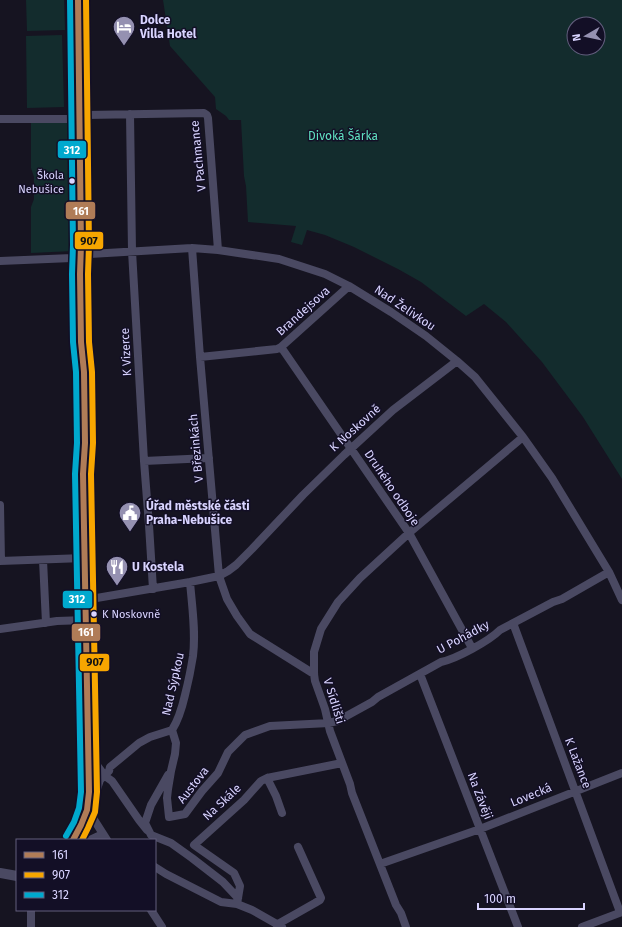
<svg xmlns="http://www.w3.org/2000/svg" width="622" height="927" font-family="'Fira Sans',sans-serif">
  <rect width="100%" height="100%" fill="#161421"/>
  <path fill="#132c2d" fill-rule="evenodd" d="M 26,0 L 64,0 L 65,30 L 27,31 Z
    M 163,0 L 622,0 L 622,479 L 583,417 L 542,362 L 506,322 L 484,304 L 466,316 L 421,282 L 398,269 L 354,247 L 325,235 L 307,230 L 302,245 L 291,242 L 296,226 L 248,222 L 246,186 L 244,176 L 241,120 L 229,120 L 226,116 L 216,109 L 215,97 L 170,46 ZM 574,24 L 598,24 L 598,48 L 574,48 Z
    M 62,35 L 64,107 L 27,108 L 26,36 Z
    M 72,122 L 73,251 L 31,253 L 31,207 L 34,199 L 34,177 L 31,168 L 31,123 Z"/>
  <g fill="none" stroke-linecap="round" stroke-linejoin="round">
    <path stroke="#4a4962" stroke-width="8" d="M 130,114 L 132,251 L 144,461 L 149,525 L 153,589
      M 0,119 L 69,119 L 86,115 L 204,113 L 207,115 L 208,118 L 218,250
      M 192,248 L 200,357 L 219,576 L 227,599 L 237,616 L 250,634 L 314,674
      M 0,261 L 72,258 L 90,254 L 192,248 L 218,250 L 279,259 L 325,274 L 349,286 L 391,312 L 426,336 L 457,361 L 475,377 L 523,437 L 552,478 L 609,572 L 622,600
      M 281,347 L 409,533 L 472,648
      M 200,357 L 277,349 L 281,347 L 349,286
      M 144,461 L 209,458
      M 0,505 L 1,561
      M 43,560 L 46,623
      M 0,561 L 84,558
      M 85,600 L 190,582 L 219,576 L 228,571 L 236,565 L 252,549 L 303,495 L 344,455 L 393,410 L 457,361
      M 513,623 L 620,912
      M 0,629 L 57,621 L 86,620
      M 420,674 L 518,927
      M 172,730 L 176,743 L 175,754 L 171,771 L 168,789 L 167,798 L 169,817 L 185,814 L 202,791 L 218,773 L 228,752 L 245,735 L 270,726 L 329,723 L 337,721 L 341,719 L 372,702 L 378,697 L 441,662 C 456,659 489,641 500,630 L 553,602 L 562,599 L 609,572
      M 88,757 L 96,764 L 105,776 L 112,781 L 139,820 L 147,830
      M 168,775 L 151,805 L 145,823 L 151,835 L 171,843 L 192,858 L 223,882 L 238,898
      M 267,778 L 276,796 L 282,813
      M 90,840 L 103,834
      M 107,840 L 91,815 L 87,810 L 93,801 L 100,780 L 109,771 L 110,767 L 139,743 L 150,737 L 172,730 C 179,719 182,708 185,695 C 188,683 191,669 193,656 C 196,632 192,606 190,582
      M 380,864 L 480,829 L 622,773
      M 155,867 L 166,874 L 221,902 L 237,904 L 252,910 L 282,927
      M 237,904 L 240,886 L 234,873 L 194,845 L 244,800 L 261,781 L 267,778 L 342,763
      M 31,910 L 31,927
      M 151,910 L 162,927
      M 277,927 L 278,924 L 315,903 L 320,900 L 321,898 L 298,847
      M 406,927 L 401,913 L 396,905 L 352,793 L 350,784 L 330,731 L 325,709 L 315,681 L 314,674 L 314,652 L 321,629 L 338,602 L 360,578 L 409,533 L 523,437
      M 582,927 L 622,912"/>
    <path stroke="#4a4962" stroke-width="10" d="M 73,840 L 81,825 L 87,810 L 89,792 L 83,474 L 85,443 L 84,372 L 81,342 L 80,274 L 81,245 L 78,0
      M 0,873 L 17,876"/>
    <g stroke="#130f26" stroke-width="9">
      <path id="bus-1" d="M 73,840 L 81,825 L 87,810 L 89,792 L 83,474 L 85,443 L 84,372 L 81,342 L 80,274 L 81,245 L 78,0"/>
    </g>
    <g stroke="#130f26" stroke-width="9">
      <path id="bus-2" d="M 82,840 L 88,828 L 95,812 L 97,792 L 91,474 L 93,443 L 92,372 L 89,342 L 88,274 L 89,245 L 86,0"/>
    </g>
    <g stroke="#130f26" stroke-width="9">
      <path id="bus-3" d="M 66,836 L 74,822 L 79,808 L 81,792 L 75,474 L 77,443 L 76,372 L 73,342 L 72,274 L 73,245 L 70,0"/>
    </g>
    <use href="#bus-1" stroke="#b07c57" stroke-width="6"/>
    <use href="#bus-2" stroke="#f7a600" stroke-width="6"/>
    <use href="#bus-3" stroke="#00a9ce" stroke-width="6"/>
  </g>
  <defs>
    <g id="hotel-pin" transform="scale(1.15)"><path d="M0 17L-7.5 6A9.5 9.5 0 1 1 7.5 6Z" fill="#9591b1" stroke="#130f26"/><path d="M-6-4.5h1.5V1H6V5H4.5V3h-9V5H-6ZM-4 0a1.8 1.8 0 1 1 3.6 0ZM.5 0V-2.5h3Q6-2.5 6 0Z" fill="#fff"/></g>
    <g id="civic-pin" transform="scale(1.15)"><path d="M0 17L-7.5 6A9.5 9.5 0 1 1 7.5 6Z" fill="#9591b1" stroke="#130f26"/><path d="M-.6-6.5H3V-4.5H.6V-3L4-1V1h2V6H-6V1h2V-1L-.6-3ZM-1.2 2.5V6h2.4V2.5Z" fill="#fff"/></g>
    <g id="restaurant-pin" transform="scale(1.15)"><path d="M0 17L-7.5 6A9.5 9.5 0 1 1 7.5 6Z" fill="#9591b1" stroke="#130f26"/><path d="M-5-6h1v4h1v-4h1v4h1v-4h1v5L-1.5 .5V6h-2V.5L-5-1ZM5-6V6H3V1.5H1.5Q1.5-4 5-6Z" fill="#fff"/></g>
  </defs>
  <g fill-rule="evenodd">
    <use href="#hotel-pin" x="124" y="27"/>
    <use href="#civic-pin" x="130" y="513"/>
    <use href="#restaurant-pin" x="117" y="567"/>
  </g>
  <g fill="#d9d4ff" stroke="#130f26" stroke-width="1.5">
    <circle cx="72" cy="181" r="3.5"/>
    <circle cx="94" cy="614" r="3.5"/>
  </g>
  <g text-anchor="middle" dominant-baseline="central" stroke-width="3" stroke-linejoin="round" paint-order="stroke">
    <g font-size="11" fill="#d9d4ff" stroke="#130f26" text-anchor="end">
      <text x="64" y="175">Škola<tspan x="64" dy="14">Nebušice</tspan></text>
      <text x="102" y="614" text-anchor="start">K Noskovně</text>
    </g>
    <g font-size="12" font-weight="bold" fill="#d9d4ff" stroke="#130f26" text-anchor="start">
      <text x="140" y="20">Dolce<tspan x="140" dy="14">Villa Hotel</tspan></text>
      <text x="146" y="506">Úřad městské části<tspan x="146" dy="14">Praha-Nebušice</tspan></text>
      <text x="132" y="567">U Kostela</text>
    </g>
    <g font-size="12" fill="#5fe0c0" stroke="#130f26">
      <text x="343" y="136">Divoká Šárka</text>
    </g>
    <g font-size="12" fill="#d9d4ff" stroke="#130f26">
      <text transform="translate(198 156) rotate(-96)">V Pachmance</text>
      <text transform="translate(405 308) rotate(34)">Nad Želivkou</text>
      <text transform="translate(303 311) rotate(-42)">Brandejsova</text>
      <text transform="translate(126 352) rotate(-93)">K Vizerce</text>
      <text transform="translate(355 428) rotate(-42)">K Noskovně</text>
      <text transform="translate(196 448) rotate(-95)">V Březinkách</text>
      <text transform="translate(392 488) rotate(56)">Druhého odboje</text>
      <text transform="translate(463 637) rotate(-28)">U Pohádky</text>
      <text transform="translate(173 684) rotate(-77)">Nad Sýpkou</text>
      <text transform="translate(334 701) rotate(73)">V Sídlišti</text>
      <text transform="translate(578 763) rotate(69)">K Lažance</text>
      <text transform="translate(193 785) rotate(-52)">Austova</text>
      <text transform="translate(531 795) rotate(-22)">Lovecká</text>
      <text transform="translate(480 796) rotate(69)">Na Závěji</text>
      <text transform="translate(222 802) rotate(-43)">Na Skále</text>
    </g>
  </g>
  <g stroke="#130f26" stroke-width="1.5">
    <rect x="57" y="140" width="30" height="19" rx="4" fill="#00a9ce"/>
    <rect x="65" y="201" width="31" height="19" rx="4" fill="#b07c57"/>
    <rect x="74" y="231" width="30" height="19" rx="4" fill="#f7a600"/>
    <rect x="62" y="590" width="31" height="19" rx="4" fill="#00a9ce"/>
    <rect x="71" y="623" width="30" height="19" rx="4" fill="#b07c57"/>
    <rect x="79" y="653" width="31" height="19" rx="4" fill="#f7a600"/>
  </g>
  <g font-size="11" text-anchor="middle" font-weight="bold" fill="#fff">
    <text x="72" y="154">312</text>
    <text x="81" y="215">161</text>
    <text x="77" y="603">312</text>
    <text x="86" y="636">161</text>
  </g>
  <g font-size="11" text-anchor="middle" font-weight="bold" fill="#111">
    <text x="89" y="245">907</text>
    <text x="95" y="666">907</text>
  </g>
  <rect x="16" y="839" width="140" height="72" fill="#130f26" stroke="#625e7d"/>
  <rect x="24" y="852" width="20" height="6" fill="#b07c57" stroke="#625e7d"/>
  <text x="52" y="859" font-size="12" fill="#d9d4ff">161</text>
  <rect x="24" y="872" width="20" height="6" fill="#f7a600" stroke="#625e7d"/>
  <text x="52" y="879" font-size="12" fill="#d9d4ff">907</text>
  <rect x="24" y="892" width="20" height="6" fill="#00a9ce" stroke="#625e7d"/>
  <text x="52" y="899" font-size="12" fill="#d9d4ff">312</text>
  <g transform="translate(586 36) rotate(261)"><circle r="19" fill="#130f26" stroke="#625e7d"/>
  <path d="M0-3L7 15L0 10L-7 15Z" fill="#9591b1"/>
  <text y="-6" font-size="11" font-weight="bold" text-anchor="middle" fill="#d9d4ff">N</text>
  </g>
  <path d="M478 903v6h106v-6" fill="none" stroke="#d9d4ff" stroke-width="2"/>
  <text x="484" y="903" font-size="12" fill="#d9d4ff" stroke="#130f26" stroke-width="3" paint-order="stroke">100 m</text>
</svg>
